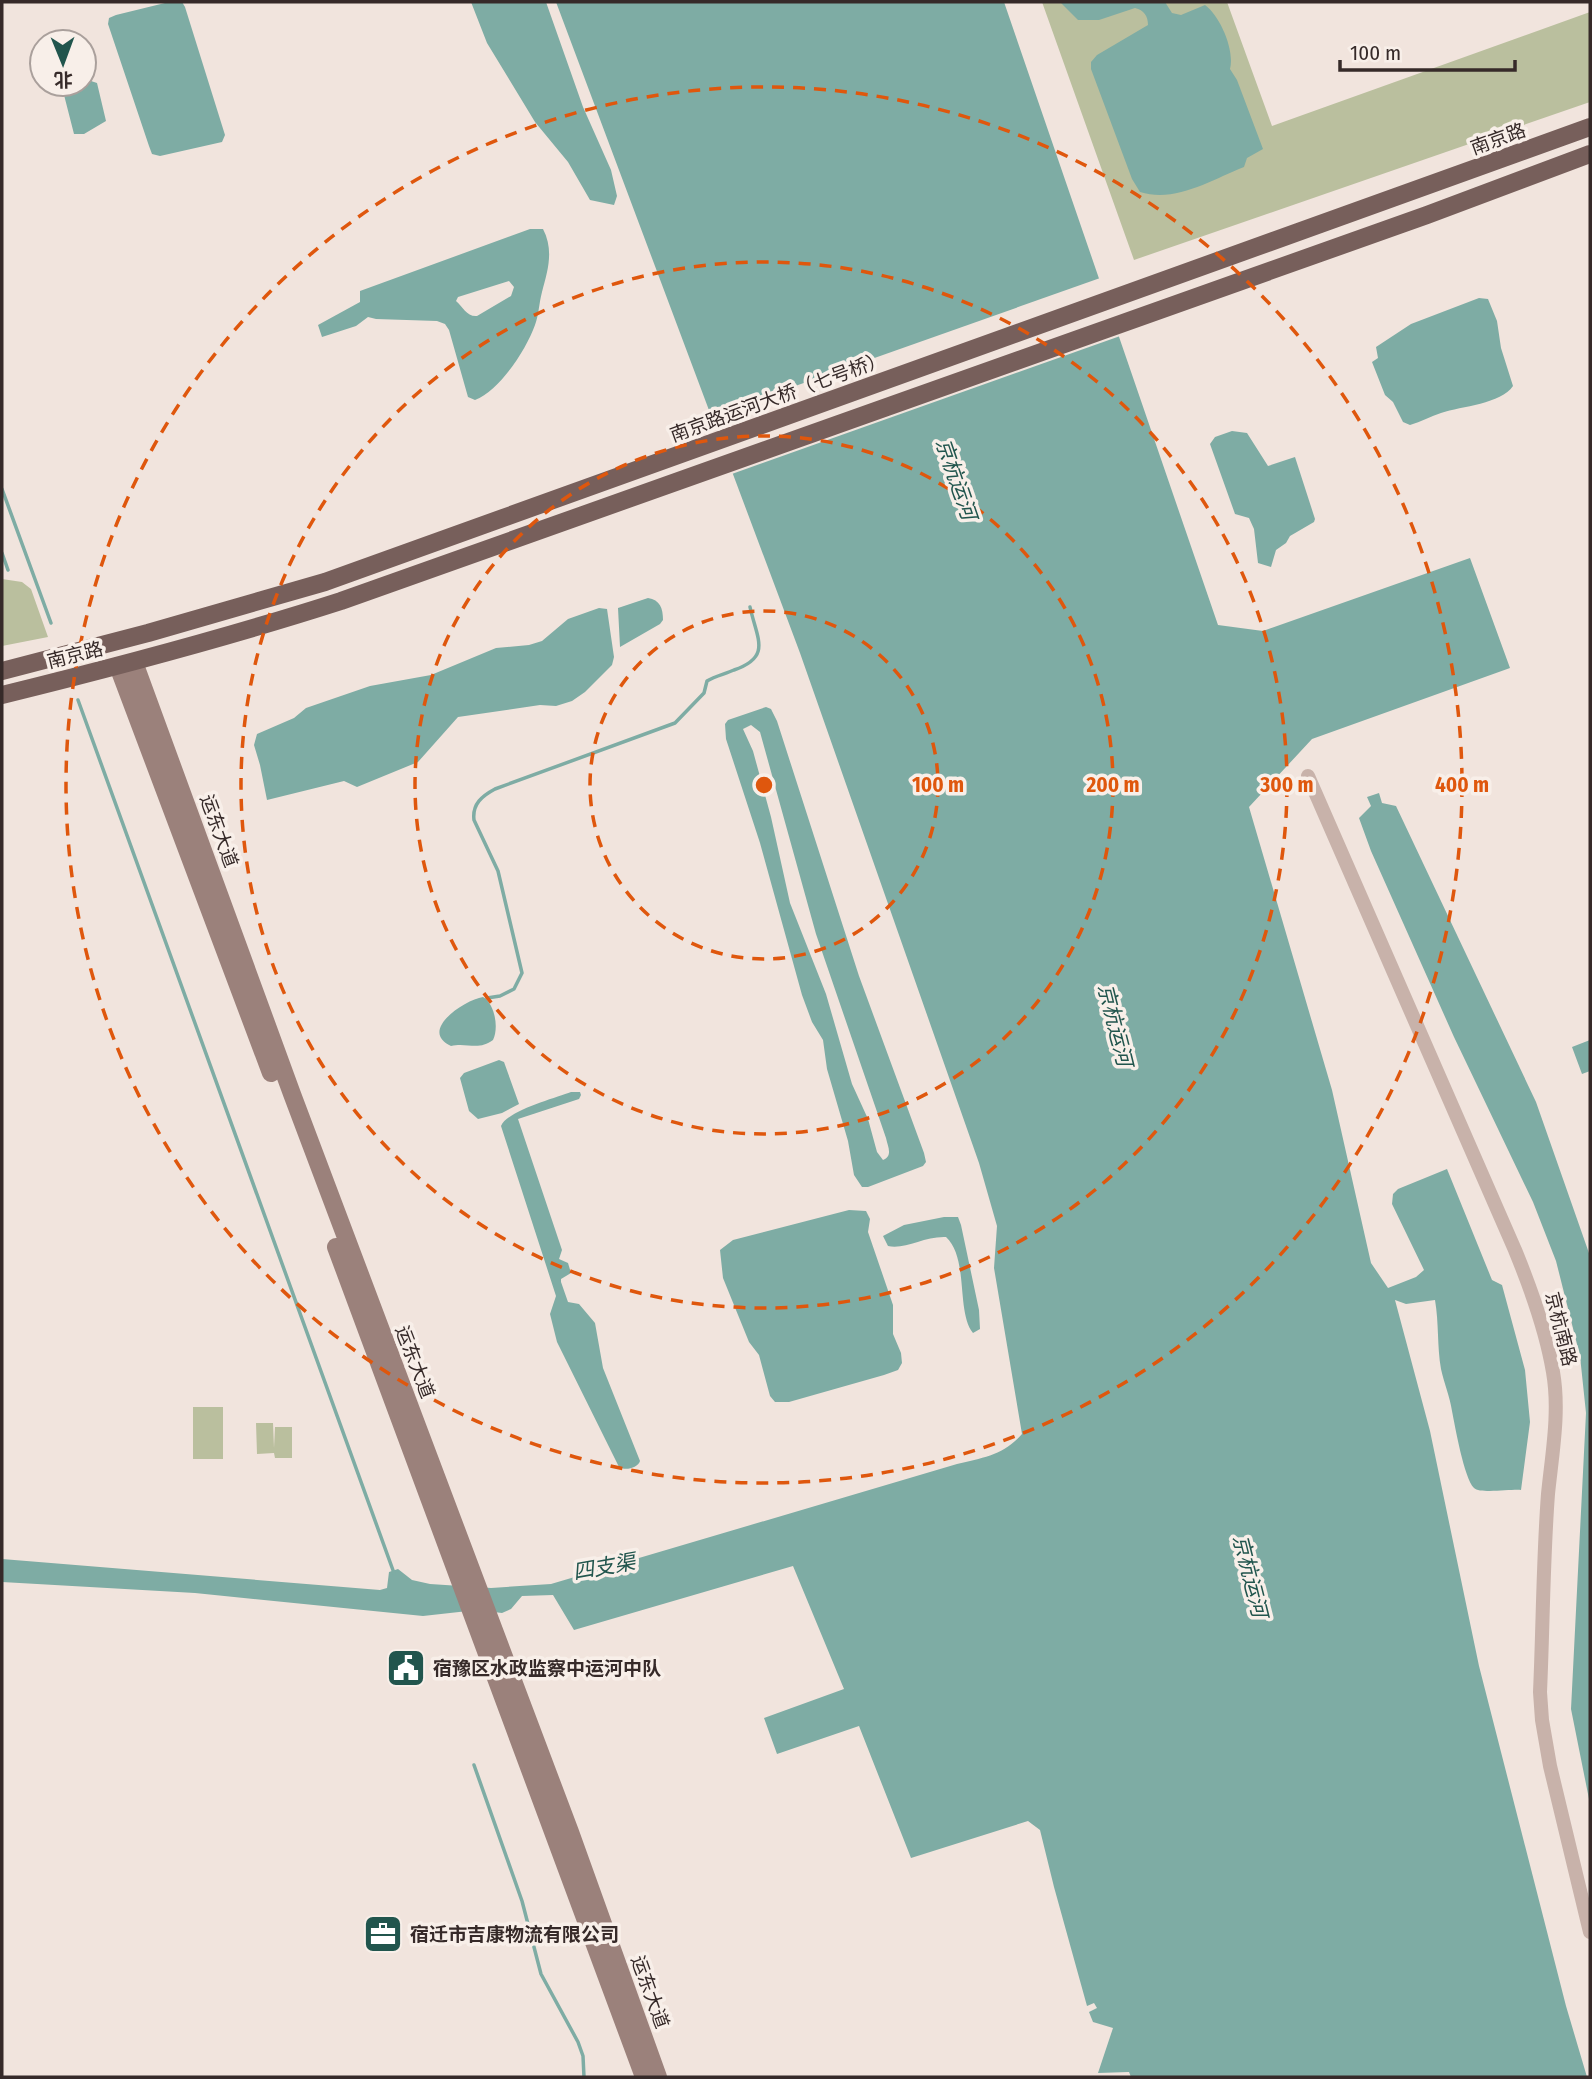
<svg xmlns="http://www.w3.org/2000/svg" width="1592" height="2079" font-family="'Fira Sans Condensed','Noto Sans SC',sans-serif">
  <rect width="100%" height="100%" fill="#f1e4dd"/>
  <path fill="#babf9e" d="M 1042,2 L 1227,2 L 1272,126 L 1590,12 L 1590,102 L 1134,260 Z
    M 2,579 L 22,582 L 31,589 L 48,637 L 2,646 Z
    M 193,1407 L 223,1407 L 223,1459 L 193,1459 Z
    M 256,1423 L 273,1423 L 274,1448 L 275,1427 L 292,1427 L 292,1458 L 275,1458 L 274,1453 L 257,1454 Z"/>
  <path fill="#7eaca4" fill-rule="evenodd" d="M 169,2 L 182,2 L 185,7 L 225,135 L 222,142 L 160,156 L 152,154 L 149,146 L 108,24 L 109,18 L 116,15 Z
    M 471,2 L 546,2 L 583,107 L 611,170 L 617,196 L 614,205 L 590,200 L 568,162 L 535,122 L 487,43 Z
    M 556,2 L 1004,2 L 1218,625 L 1263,631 L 1470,558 L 1510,668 L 1312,739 L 1249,807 L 1332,1090 L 1371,1263 L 1388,1288 L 1416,1277 L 1424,1270 L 1392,1204 L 1393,1194 L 1398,1189 L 1447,1169 L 1492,1280 L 1502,1285 L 1525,1370 L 1530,1422 L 1521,1490 C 1511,1489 1480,1494 1474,1488 C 1464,1478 1455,1426 1452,1411 C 1450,1397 1444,1383 1441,1369 C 1437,1346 1439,1323 1435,1300 L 1406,1304 L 1395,1300 L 1430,1431 L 1479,1666 L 1566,2006 L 1587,2077 L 1131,2077 L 1129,2072 L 1098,2073 L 1113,2028 L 1093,2022 L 1089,2012 L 1097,2008 L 1094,2003 L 1087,2006 L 1054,1887 L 1040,1830 L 1028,1821 L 911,1858 L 859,1726 L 777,1754 L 764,1718 L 844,1689 L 793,1566 L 574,1630 L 553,1595 L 522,1596 L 511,1609 L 502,1613 L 477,1610 L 423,1616 L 195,1593 L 2,1582 L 2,1559 L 380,1590 L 387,1588 L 389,1572 L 398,1569 L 412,1580 L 430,1584 L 491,1588 L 551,1584 L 957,1464 C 983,1458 1004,1455 1022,1434 L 994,1268 L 997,1226 L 979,1163 L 800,653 Z
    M 1060,2 L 1165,2 L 1172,13 L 1181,15 L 1205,5 C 1220,16 1235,50 1230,69 L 1237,80 L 1263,149 L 1247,158 L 1244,167 C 1211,180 1176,203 1140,192 L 1132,179 L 1091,69 L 1091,62 L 1097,55 L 1148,25 C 1148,16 1144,10 1135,8 L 1099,20 L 1078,20 Z
    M 88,80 L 97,83 L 106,121 L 84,134 L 74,134 L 63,91 L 64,87 L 84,84 L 84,81 Z
    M 530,229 L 543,229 C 554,250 548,270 542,292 C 539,303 539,314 535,325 C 526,350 500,390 475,400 L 468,397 L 449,330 L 445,324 L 437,321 L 376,319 L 368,317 L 356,326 L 322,337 L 318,325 L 360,302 L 360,291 ZM 509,281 L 514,287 L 511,296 L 477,316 C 467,317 463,307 456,301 L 458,297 Z
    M 1479,298 L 1488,299 L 1497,321 L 1501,348 L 1513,386 C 1501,404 1462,406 1441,413 C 1431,416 1421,422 1410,425 L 1403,422 L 1393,402 L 1385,395 L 1372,362 L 1378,358 L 1376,347 L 1411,324 Z
    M 1232,431 L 1247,433 L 1268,466 L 1295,457 L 1315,519 L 1314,522 L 1290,536 L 1286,543 L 1276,550 L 1271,567 L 1258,563 L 1254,529 L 1249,518 L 1235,514 L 1210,444 L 1215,437 Z
    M 648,598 C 660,600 663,608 663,620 L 660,624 L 620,647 L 618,608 Z
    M 599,608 L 607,609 L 614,657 L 612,665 L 585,692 L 572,701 L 556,706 L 540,705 L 458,717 L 418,762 L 357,787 L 344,781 L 267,800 L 260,765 L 254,745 L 257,734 L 294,718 L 306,708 L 370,686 L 431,675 L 496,648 L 529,645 L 542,641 L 568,619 Z
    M 766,707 L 771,709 L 777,721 L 859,976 L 924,1153 L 926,1162 L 923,1166 L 868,1187 L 862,1187 L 854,1175 L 848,1141 L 827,1069 L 823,1040 L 812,1022 L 802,995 L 760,843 L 726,739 L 725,724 L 728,720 ZM 751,725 L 760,732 L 816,934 L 886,1138 C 888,1147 893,1156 883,1160 L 877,1152 L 868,1119 L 852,1084 L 826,994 L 790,903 L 771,817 L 753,751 L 743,729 Z
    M 1379,793 L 1382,803 L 1396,806 L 1536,1102 L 1590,1256 L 1590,1804 L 1571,1709 L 1586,1413 L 1580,1356 L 1556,1261 L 1533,1202 L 1454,1037 L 1371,851 L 1359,818 L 1371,806 L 1367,797 Z
    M 483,997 C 495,1004 499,1028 493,1040 C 479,1051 466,1042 451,1046 C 418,1031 464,1000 483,997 Z
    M 1590,1040 L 1590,1071 L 1582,1074 L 1572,1047 Z
    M 499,1060 L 504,1062 L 519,1104 L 502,1113 L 478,1119 L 469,1111 L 460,1078 L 464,1073 Z
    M 571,1092 L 580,1092 L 581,1095 L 579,1099 L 518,1119 L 562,1250 L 559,1259 L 568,1263 L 571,1273 L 561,1279 L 561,1282 L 568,1302 L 579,1304 L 595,1323 L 603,1368 L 640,1461 C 638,1468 625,1471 619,1467 L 557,1342 L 550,1314 L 556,1296 L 501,1126 C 507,1111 555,1098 571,1092 Z
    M 849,1210 L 866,1211 L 870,1219 L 868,1232 L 893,1305 L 893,1334 L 901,1353 L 902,1363 L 898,1370 L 884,1375 L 789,1402 L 775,1402 L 770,1396 L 759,1355 L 749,1342 L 723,1278 L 720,1250 L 733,1240 Z
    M 944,1217 L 958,1217 L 961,1225 L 979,1310 L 980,1329 L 973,1333 C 956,1312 969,1258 946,1237 C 924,1236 905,1250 888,1246 L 883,1236 L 904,1225 Z"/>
  <path fill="#f1e4dd" d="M 1103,277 L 1123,335 L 729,475 L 708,417 Z"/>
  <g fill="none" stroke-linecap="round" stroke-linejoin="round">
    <path stroke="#7eaca4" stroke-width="3.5" d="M 2,489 L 51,623
      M 2,553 L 8,570
      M 78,700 L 394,1573
      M 487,998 L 500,996 L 514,989 L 522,973 L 498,871 L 474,820 C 472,804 482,796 495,789 L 675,723 L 704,693 L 707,681 C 715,676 725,674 734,670 C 772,657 757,639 750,607
      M 474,1765 L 522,1901 L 541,1974 L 578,2042 L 583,2056 L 584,2077"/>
    <path stroke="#c8b2aa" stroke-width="14" d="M 1308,776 L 1515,1250 C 1531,1289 1546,1330 1553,1372 C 1560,1412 1552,1454 1548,1494 C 1543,1560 1543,1626 1540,1692 L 1542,1720 L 1550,1766 L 1590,1932"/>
    <path stroke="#9b817b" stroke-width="18" d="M 134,662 L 292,1094 L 570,1832 L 658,2077
      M 118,666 L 271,1073
      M 336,1247 L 644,2077"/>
    <path stroke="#775f5b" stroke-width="18" d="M 2,671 L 148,633 L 325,582 L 1590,127
      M 2,695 C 116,667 229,637 341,601 L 1427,215 L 1590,154"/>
  </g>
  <g fill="none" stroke="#df570d" stroke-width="3.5" stroke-dasharray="12 9">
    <circle cx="764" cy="785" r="174"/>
    <circle cx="764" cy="785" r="349"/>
    <circle cx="764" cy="785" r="523"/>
    <circle cx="764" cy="785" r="698"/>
  </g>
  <defs>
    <g id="civic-square" transform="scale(2.0125)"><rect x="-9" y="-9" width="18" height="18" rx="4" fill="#21554d" stroke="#f8efe9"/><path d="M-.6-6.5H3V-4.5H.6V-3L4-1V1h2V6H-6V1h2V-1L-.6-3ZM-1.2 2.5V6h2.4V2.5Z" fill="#fff"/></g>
    <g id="office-square" transform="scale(2.0125)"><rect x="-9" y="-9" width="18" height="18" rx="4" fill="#21554d" stroke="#f8efe9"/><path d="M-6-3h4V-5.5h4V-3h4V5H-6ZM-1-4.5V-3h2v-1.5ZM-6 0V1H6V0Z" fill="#fff"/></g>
  </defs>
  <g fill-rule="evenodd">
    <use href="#civic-square" x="406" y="1668"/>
    <use href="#office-square" x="383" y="1934"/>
  </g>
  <g text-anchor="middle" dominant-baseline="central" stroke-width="7" stroke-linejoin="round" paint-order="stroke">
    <g font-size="19" fill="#362a29" stroke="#f8efe9">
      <text transform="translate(1498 139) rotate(-20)">南京路</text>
      <text transform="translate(778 397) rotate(-20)">南京路运河大桥（七号桥）</text>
      <text transform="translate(75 655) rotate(-14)">南京路</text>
      <text transform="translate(219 831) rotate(70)">运东大道</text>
      <text transform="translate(1561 1329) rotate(76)">京杭南路</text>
      <text transform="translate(415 1362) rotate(69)">运东大道</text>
      <text transform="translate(650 1992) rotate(70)">运东大道</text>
    </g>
    <g font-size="19" font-weight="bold" fill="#362a29" stroke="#f8efe9" text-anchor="start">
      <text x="433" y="1668">宿豫区水政监察中运河中队</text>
      <text x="410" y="1934">宿迁市吉康物流有限公司</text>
    </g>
    <g font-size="21" font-style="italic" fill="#21554d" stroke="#f8efe9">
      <text transform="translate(956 479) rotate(71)">京杭运河</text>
      <text transform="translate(1115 1025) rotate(76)">京杭运河</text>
      <text transform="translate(604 1567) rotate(-10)">四支渠</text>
      <text transform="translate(1250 1576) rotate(76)">京杭运河</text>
    </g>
  </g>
  <circle cx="764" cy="785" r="10" fill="#df570d" stroke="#f8efe9" stroke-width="3.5"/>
  <g font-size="21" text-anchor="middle" font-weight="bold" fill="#df570d" stroke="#f8efe9" stroke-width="7" stroke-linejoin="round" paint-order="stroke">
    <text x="938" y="792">100 m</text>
    <text x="1113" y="792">200 m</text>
    <text x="1287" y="792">300 m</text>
    <text x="1462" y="792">400 m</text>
  </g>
  <rect width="1592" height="2079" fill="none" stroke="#362a29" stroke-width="7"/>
  <g transform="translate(63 63) rotate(179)"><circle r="33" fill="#f8efe9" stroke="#aaa09c" stroke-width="2"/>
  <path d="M0-5L12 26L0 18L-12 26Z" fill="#21554d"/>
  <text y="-10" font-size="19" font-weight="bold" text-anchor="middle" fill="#362a29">北</text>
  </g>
  <path d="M1340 60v10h175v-10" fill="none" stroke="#362a29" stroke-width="3.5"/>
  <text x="1350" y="60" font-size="21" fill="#362a29" stroke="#f8efe9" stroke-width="5" paint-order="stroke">100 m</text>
</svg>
